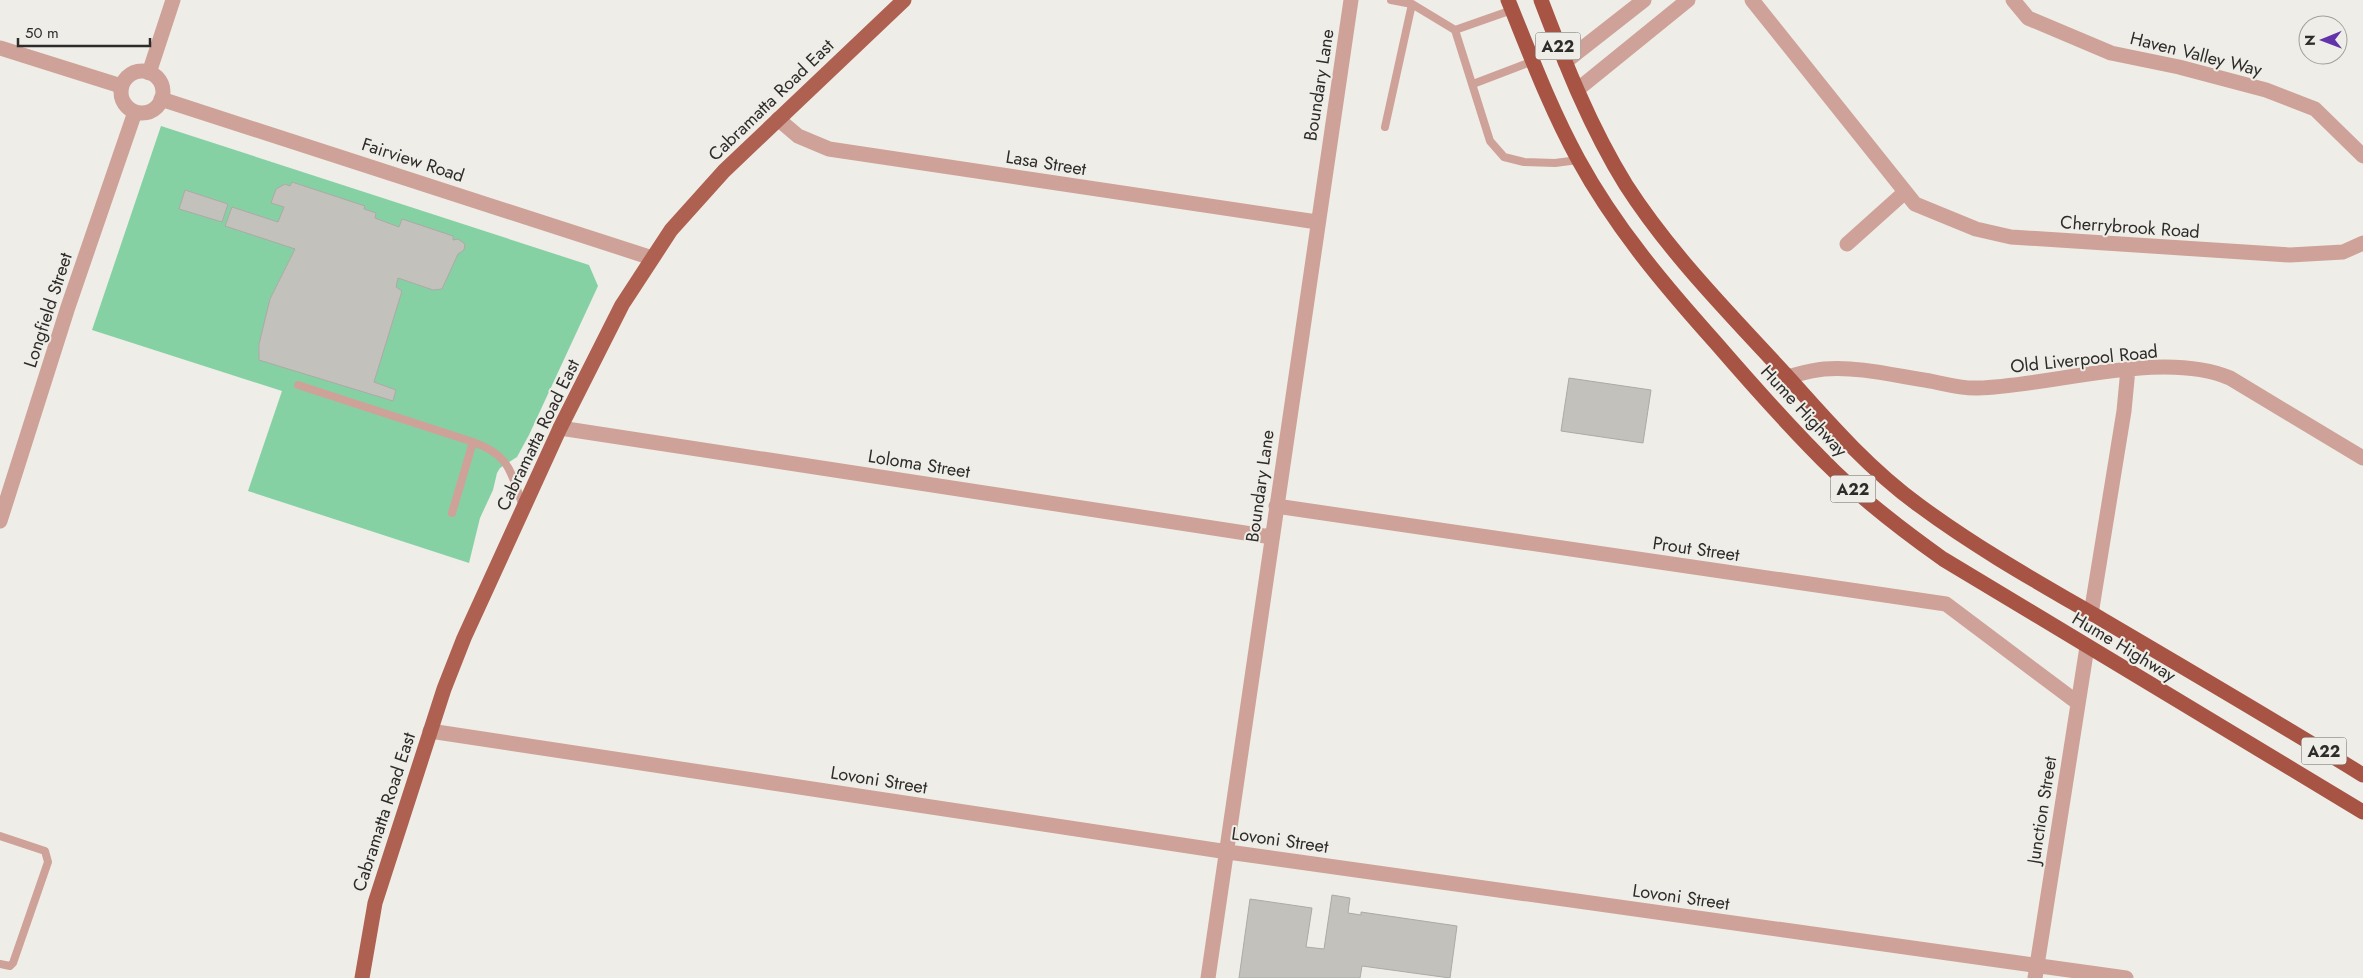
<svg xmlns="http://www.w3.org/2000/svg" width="2363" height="978" font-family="Jost,sans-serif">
  <rect width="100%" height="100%" fill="#efede7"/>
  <path fill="#86d1a4" d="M 161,126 L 589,265 L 598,286 L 529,435 L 517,457 L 500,468 L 497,473 L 493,490 L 480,518 L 469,563 L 248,491 L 282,391 L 92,330 Z"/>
  <path fill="#c3c1bc" stroke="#acaaa5" d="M 292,182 L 365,206 L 364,209 L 376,213 L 375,218 L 399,227 L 402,219 L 453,236 L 453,240 L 458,239 L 465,244 L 464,250 L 458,254 L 442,289 L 433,290 L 398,278 L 396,287 L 402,291 L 374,382 L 396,390 L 393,401 L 259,360 L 259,344 L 270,299 L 295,249 L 225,226 L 232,207 L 278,222 L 284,207 L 271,203 L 276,189 L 285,184 L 290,186 Z
    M 185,190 L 228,204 L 222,222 L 179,209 Z
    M 1569,378 L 1651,390 L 1643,443 L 1561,431 Z
    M 1332,895 L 1350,898 L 1348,913 L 1361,915 L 1361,912 L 1457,926 L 1450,978 L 1362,966 L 1360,978 L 1239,978 L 1250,899 L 1312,908 L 1306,947 L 1324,949 Z"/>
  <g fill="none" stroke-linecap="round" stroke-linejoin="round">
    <path stroke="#cea298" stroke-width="8" d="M 1391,0 L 1412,4 L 1455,30 L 1490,141 L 1504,157 L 1524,162 L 1555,163 L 1578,160
      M 1455,30 L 1512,10
      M 1473,84 L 1533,61
      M 1385,127 L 1412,4
      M 298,385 L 473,442
      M 452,513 L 473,442 C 511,456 510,471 523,506
      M 0,836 L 45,851 L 48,862 L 13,963 L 10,966 L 0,964"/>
    <path stroke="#cea298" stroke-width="15" d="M 1752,0 L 1915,204 L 1976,229 L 2011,237 L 2290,255 L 2343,252 L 2363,243
      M 2013,0 L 2028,18 L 2111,53 L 2179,67 L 2266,90 L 2315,109 L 2363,156
      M 0,48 L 121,86
      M 1565,62 L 1644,0
      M 1577,90 L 1688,0
      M 161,99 L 652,258
      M 778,119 L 798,136 L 829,149 L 1317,222
      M 1847,244 L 1905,192
      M 1787,377 C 1799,374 1812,370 1824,369 C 1859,366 1896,376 1930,381 C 1945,384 1963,389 1978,388 C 2053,386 2162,349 2230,378 L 2363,458
      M 560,428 L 1272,537
      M 1276,506 L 1946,604 L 2078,703
      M 2091,614 L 2124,411 L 2128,369
      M 430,731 L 1228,852 L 2126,978
      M 1208,978 L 1351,0
      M 2035,978 L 2087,647"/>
    <path stroke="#cea298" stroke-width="15" d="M121 92a21 21 0 1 1 42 0a21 21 0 1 1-42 0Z
      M 149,73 L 173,0
      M 0,521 L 68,307 L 135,112"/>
    <path stroke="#ae6151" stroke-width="15" d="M 362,978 L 375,903 L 444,689 L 464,638 L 560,428 L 622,305 L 671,230 L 724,171 L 904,0"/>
    <path stroke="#a75444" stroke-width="15" d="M 1508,0 C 1530,54 1550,108 1578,159 C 1615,227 1665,286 1716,343 C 1754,387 1793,431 1834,471 C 1868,504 1905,532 1943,559 L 2363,812
      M 1541,0 C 1565,63 1590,127 1626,185 C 1671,255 1731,315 1787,376 C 1828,422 1870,470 1920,506 C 1978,549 2041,584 2103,620 C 2190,671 2277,722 2363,775"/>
  </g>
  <g text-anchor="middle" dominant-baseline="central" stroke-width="4" stroke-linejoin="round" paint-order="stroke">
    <g fill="#efede7" stroke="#676663" stroke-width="1">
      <rect x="1535.5" y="32.5" width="45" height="27" rx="4"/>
      <rect x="1830.5" y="475.5" width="45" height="27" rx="4"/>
      <rect x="2301.5" y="737.5" width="45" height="27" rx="4"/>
    </g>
    <g font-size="16" font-weight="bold" fill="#2d2c2a">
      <text x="1558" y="46">A22</text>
      <text x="1853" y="489">A22</text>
      <text x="2324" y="751">A22</text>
    </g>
    <g font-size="18" fill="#2d2c2a" stroke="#efede7">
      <text transform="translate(2196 54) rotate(14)">Haven Valley Way</text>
      <text transform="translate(1319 85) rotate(-81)">Boundary Lane</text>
      <text transform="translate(771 100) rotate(-44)">Cabramatta Road East</text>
      <text transform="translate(413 160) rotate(18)">Fairview Road</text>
      <text transform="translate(1046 163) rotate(9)">Lasa Street</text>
      <text transform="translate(2130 227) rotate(4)">Cherrybrook Road</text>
      <text transform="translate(48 310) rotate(-72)">Longfield Street</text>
      <text transform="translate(2084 359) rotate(-6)">Old Liverpool Road</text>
      <text transform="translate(1804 411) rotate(47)">Hume Highway</text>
      <text transform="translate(538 435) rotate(-64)">Cabramatta Road East</text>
      <text transform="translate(919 464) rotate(9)">Loloma Street</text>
      <text transform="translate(1260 486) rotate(-82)">Boundary Lane</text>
      <text transform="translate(1696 549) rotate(8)">Prout Street</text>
      <text transform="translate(2124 647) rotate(31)">Hume Highway</text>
      <text transform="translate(879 780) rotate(9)">Lovoni Street</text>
      <text transform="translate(2042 810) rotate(-81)">Junction Street</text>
      <text transform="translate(384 812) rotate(-72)">Cabramatta Road East</text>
      <text transform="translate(1280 840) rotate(8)">Lovoni Street</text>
      <text transform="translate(1681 897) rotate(8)">Lovoni Street</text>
    </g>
  </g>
  <g transform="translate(2323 40) rotate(269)"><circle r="24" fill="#efede7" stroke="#a1a09b"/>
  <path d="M0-4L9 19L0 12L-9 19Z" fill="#6333aa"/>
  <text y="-8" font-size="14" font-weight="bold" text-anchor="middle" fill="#2d2c2a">N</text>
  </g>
  <path d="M18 38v8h132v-8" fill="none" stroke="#2d2c2a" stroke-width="2.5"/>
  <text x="25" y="38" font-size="15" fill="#2d2c2a" stroke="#efede7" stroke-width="4" paint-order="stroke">50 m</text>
</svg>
